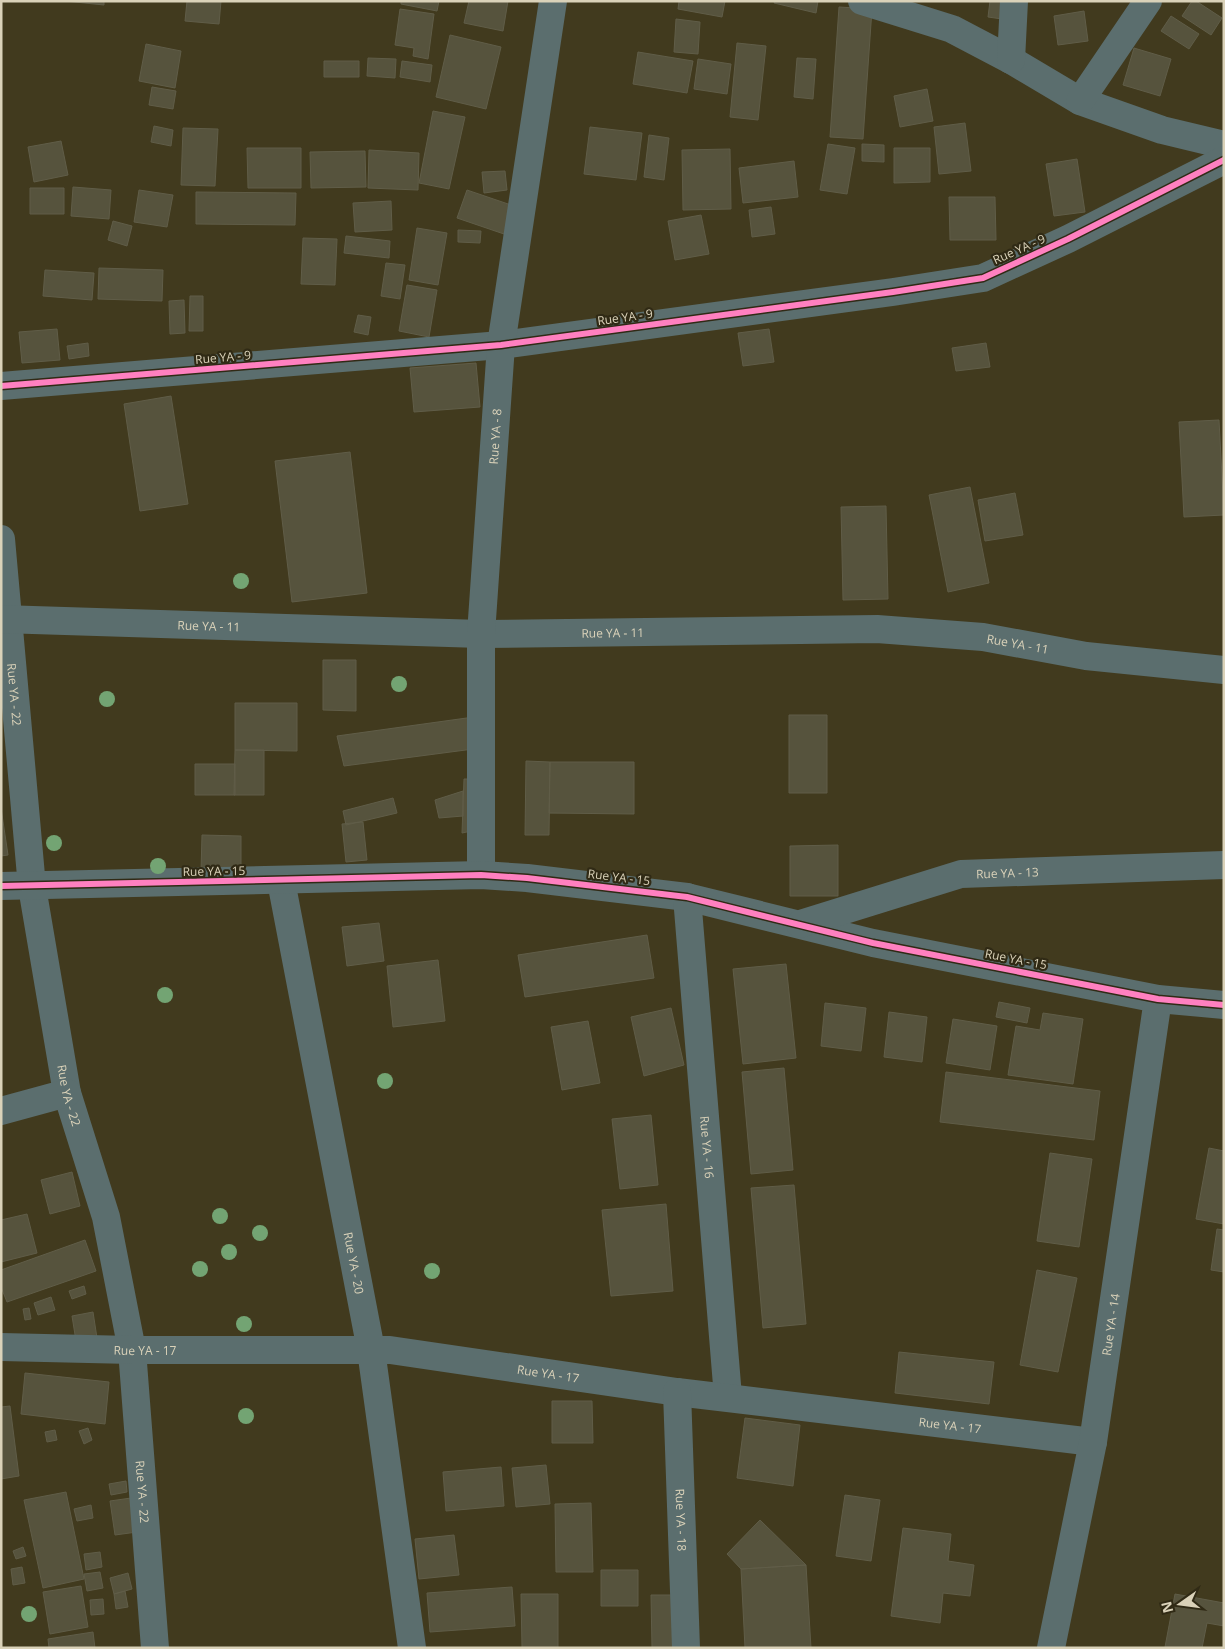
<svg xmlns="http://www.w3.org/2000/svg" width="1225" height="1649" font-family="'Open Sans',sans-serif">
  <rect width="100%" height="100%" fill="#413a1e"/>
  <path fill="#56533d" stroke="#605d48" d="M 65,1 L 104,1 L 104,5 Z
    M 187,1 L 221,1 L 219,24 L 185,21 Z
    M 401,1 L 439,1 L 437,11 L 401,4 Z
    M 469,1 L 508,1 L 503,31 L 464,23 Z
    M 679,1 L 725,1 L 722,17 L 678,9 Z
    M 775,1 L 818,1 L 816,13 L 774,3 Z
    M 990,1 L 1011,1 L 1009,20 L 988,17 Z
    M 1192,1 L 1196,1 L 1222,18 L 1211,35 L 1182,16 Z
    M 839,7 L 872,9 L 863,139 L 830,137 Z
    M 400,9 L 434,14 L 428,59 L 413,56 L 414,48 L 395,45 Z
    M 1084,11 L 1088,41 L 1058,45 L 1054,16 Z
    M 1171,16 L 1199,34 L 1189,49 L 1161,31 Z
    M 676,19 L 700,22 L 698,54 L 674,52 Z
    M 450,35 L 501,47 L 486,109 L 436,97 Z
    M 737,43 L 766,46 L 758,120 L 730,117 Z
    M 146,44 L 181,51 L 175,88 L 139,81 Z
    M 1134,48 L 1171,59 L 1160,96 L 1123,85 Z
    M 638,52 L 693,61 L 687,93 L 633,84 Z
    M 368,58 L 396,59 L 395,78 L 367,76 Z
    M 797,58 L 816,59 L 813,99 L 794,97 Z
    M 698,59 L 731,64 L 727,94 L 694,89 Z
    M 324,61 L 359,61 L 359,77 L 324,77 Z
    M 402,61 L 432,65 L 430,82 L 400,77 Z
    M 152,87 L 176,91 L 173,109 L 149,105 Z
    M 927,89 L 933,121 L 900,127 L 894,96 Z
    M 433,111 L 465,117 L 449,189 L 419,183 Z
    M 965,123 L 971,171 L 939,174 L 934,127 Z
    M 154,126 L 173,130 L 171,146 L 151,142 Z
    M 590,127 L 642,133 L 636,180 L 584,174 Z
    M 183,128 L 218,129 L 215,186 L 181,185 Z
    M 649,135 L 669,138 L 664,180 L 644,177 Z
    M 61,141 L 68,175 L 34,182 L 28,147 Z
    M 828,144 L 855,148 L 847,194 L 820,190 Z
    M 862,144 L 884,145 L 884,162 L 862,161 Z
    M 247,148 L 301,148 L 301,188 L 248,188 Z
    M 894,148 L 930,148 L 930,182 L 894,183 Z
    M 730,149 L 731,209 L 683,210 L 682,150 Z
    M 369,150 L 419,153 L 418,190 L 368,188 Z
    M 365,151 L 366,187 L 311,188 L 310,152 Z
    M 1077,159 L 1085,212 L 1054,216 L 1046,164 Z
    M 794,161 L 798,197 L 743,203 L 739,168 Z
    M 505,171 L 507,190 L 484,193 L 482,172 Z
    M 73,187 L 111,190 L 109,219 L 71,216 Z
    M 30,188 L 64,188 L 64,214 L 30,214 Z
    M 139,190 L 173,195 L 167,227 L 134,222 Z
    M 467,190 L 514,206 L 504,234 L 457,218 Z
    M 196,192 L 296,193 L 295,225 L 196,224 Z
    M 949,197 L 995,197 L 996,240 L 950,240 Z
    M 391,201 L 392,230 L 355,232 L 353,203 Z
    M 771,207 L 775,234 L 752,237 L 749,210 Z
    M 701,215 L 709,254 L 675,260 L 668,221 Z
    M 113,221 L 132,226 L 127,246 L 108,240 Z
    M 417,228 L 447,233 L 438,285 L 409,280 Z
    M 458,230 L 481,231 L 480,243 L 458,242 Z
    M 346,236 L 390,241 L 389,258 L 344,253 Z
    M 303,238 L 337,239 L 335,285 L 301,284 Z
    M 386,263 L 405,265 L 400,299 L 381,296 Z
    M 99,268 L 163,270 L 162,301 L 98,299 Z
    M 45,270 L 94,273 L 92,300 L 43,296 Z
    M 407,285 L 437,290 L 429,337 L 399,331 Z
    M 190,296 L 203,296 L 203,331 L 189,331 Z
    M 184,300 L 185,333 L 170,334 L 169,301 Z
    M 358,315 L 371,317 L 368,335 L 354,332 Z
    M 57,329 L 60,360 L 22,363 L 19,332 Z
    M 769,329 L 774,362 L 743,366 L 738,333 Z
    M 88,343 L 89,356 L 69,359 L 67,346 Z
    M 986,343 L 990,367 L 956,371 L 952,348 Z
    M 476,363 L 480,407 L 414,412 L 410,368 Z
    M 171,396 L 188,504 L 140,511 L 124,404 Z
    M 1219,420 L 1224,515 L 1184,517 L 1179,422 Z
    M 350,452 L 367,593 L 292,602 L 275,461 Z
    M 970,487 L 989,583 L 948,592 L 929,495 Z
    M 1015,493 L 1023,535 L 985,541 L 978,500 Z
    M 886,506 L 888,599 L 843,600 L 841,507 Z
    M 323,660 L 356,660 L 356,711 L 323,710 Z
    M 235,703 L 297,703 L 297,751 L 235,750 Z
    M 789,715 L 827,715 L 827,793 L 789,793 Z
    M 481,716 L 481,748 L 344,766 L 337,736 Z
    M 235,750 L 264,750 L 264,795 L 234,795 Z
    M 526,761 L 550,762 L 549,835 L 525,835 Z
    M 550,762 L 634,762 L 634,814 L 549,813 Z
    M 195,764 L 235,764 L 235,795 L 195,795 Z
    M 464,779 L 481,779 L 481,829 L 462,833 Z
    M 463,791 L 463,816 L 439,818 L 435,800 Z
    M 393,798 L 397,813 L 346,825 L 343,811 Z
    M 1,808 L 8,855 L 1,856 Z
    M 363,822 L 367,860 L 346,862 L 342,824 Z
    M 202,835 L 241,836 L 241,871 L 201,871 Z
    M 838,845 L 838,896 L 790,896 L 790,846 Z
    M 379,923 L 384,961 L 347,966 L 342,927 Z
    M 647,935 L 654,978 L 525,997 L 518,955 Z
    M 438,960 L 445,1021 L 393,1027 L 387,966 Z
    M 786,964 L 796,1058 L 743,1064 L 733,969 Z
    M 999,1002 L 1030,1008 L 1027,1023 L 996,1017 Z
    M 825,1003 L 866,1008 L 861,1051 L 821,1046 Z
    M 671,1008 L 684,1065 L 644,1076 L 631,1017 Z
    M 889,1012 L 927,1017 L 922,1062 L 884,1057 Z
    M 1043,1013 L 1083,1019 L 1073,1084 L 1008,1075 L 1016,1026 L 1040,1030 Z
    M 953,1019 L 997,1026 L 990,1070 L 946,1063 Z
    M 588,1021 L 600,1083 L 562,1090 L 551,1027 Z
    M 784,1068 L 793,1170 L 751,1174 L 742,1072 Z
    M 946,1072 L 1100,1091 L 1094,1140 L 940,1122 Z
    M 651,1115 L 658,1185 L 620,1189 L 612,1119 Z
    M 1209,1148 L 1224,1151 L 1224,1224 L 1196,1219 Z
    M 1050,1153 L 1092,1159 L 1079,1247 L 1037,1241 Z
    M 72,1172 L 80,1206 L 50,1214 L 41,1180 Z
    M 794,1185 L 806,1324 L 763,1328 L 751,1188 Z
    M 666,1204 L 673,1291 L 611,1296 L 602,1210 Z
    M 27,1214 L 37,1253 L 1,1262 L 1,1220 Z
    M 1217,1229 L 1224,1230 L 1224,1272 L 1211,1270 Z
    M 85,1240 L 96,1271 L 7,1302 L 1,1287 L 1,1270 Z
    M 1037,1270 L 1077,1278 L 1058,1372 L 1020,1365 Z
    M 84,1286 L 86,1294 L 72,1299 L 69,1291 Z
    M 51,1297 L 55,1310 L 38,1315 L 34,1303 Z
    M 29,1308 L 31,1319 L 25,1320 L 23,1309 Z
    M 93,1312 L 97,1338 L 76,1341 L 72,1316 Z
    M 899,1352 L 994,1362 L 989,1404 L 895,1393 Z
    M 25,1373 L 109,1382 L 105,1424 L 21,1414 Z
    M 552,1401 L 592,1401 L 593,1443 L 552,1443 Z
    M 10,1406 L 19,1476 L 1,1479 L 1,1407 Z
    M 745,1418 L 800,1425 L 793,1486 L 737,1478 Z
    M 88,1428 L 92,1440 L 84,1444 L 79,1431 Z
    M 55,1430 L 57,1440 L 47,1442 L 45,1432 Z
    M 546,1465 L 550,1504 L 516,1507 L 512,1468 Z
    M 501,1467 L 504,1506 L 446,1511 L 443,1472 Z
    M 126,1481 L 127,1492 L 111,1495 L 109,1484 Z
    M 66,1492 L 84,1579 L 43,1588 L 24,1500 Z
    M 845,1495 L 880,1500 L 871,1561 L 836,1556 Z
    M 131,1498 L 137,1532 L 115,1535 L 110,1501 Z
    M 591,1503 L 593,1572 L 556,1572 L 555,1504 Z
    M 91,1505 L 93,1518 L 77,1521 L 74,1509 Z
    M 760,1520 L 806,1565 L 741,1569 L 727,1554 Z
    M 903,1528 L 951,1534 L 948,1561 L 974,1565 L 970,1596 L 943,1593 L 940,1623 L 891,1616 Z
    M 454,1535 L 459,1575 L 419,1579 L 415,1539 Z
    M 23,1547 L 26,1556 L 16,1559 L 13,1551 Z
    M 100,1552 L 102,1567 L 86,1570 L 84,1554 Z
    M 806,1565 L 811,1648 L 745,1648 L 741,1569 Z
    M 22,1567 L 25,1583 L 13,1585 L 11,1569 Z
    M 601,1570 L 638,1570 L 638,1606 L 601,1606 Z
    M 100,1572 L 103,1588 L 87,1591 L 84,1574 Z
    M 128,1573 L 132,1589 L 114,1594 L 110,1578 Z
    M 81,1586 L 88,1627 L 50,1634 L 43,1592 Z
    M 512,1587 L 515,1626 L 430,1632 L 427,1593 Z
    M 125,1591 L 128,1607 L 116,1609 L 114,1594 Z
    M 521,1594 L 558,1594 L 558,1648 L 522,1648 Z
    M 1175,1594 L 1224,1603 L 1224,1626 L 1207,1623 L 1202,1648 L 1165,1647 Z
    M 651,1595 L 672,1595 L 674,1648 L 652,1648 Z
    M 103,1599 L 104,1614 L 91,1615 L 90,1600 Z
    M 93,1632 L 95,1648 L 49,1648 L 48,1639 Z"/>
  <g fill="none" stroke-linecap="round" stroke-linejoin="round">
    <g stroke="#5b6e6e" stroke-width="28">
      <path d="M 862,1 L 952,29 L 1011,60 L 1080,101 L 1162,130 L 1224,145"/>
      <path d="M 1011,60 L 1014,1"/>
      <path d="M 1080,101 L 1148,1"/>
      <path d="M 1,386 L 501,345 L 893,292 L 983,278 L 1068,239 L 1224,160"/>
      <path id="s1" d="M 1,539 L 32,887 L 67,1093 L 106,1217 L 132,1350 L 155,1648"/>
      <path id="s2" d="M 1,619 L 481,634 L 877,629 L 983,637 L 1086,656 L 1224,670"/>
      <path id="s3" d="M 481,875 L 481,634 L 501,345 L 553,1"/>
      <path id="s4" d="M 281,881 L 371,1350 L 412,1648"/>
      <path d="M 1,886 L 481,875 L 527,878 L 687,897 L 873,943 L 1158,999 L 1224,1005"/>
      <path id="s5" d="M 687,897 L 728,1397"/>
      <path id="s6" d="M 800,924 L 961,874 L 1224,865"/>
      <path d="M 1,1111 L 67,1093"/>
      <path id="s7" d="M 1,1347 L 132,1350 L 390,1350 L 677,1392 L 1093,1442"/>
      <path id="s8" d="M 677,1392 L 686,1648"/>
      <path id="s9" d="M 1051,1648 L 1093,1442 L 1158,999"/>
    </g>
    <g stroke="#302a15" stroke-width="9">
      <path id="cycleway" d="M 1,386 L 501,345 L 893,292 L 983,278 L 1068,239 L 1224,160
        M 1,886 L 481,875 L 527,878 L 687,897 L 873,943 L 1158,999 L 1224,1005"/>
    </g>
    <use href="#cycleway" stroke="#ff80c0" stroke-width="6"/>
  </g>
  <g fill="#73a473">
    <circle cx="241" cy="581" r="8"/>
    <circle cx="399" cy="684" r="8"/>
    <circle cx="107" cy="699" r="8"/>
    <circle cx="54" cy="843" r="8"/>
    <circle cx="158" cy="866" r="8"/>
    <circle cx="165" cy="995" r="8"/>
    <circle cx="385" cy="1081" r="8"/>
    <circle cx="220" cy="1216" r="8"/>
    <circle cx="260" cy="1233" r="8"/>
    <circle cx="229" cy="1252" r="8"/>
    <circle cx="200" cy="1269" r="8"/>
    <circle cx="432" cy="1271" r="8"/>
    <circle cx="244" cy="1324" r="8"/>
    <circle cx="246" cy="1416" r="8"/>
    <circle cx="29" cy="1614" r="8"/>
  </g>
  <g text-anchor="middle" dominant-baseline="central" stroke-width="4.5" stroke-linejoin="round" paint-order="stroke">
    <g font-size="12" fill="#dad2b9" stroke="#302a15">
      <text transform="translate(1019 249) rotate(-24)">Rue YA - 9</text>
      <text transform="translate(625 317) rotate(-8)">Rue YA - 9</text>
      <text transform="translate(223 357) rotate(-5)">Rue YA - 9</text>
      <text stroke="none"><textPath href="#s3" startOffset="439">Rue YA - 8</textPath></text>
      <text stroke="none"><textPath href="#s2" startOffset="208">Rue YA - 11</textPath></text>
      <text stroke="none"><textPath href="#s2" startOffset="612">Rue YA - 11</textPath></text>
      <text stroke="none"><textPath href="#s2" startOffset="1018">Rue YA - 11</textPath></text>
      <text stroke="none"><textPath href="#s1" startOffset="156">Rue YA - 22</textPath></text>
      <text transform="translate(214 871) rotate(-1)">Rue YA - 15</text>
      <text stroke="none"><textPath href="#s6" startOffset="215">Rue YA - 13</textPath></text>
      <text transform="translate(619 877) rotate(7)">Rue YA - 15</text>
      <text transform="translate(1016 959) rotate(11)">Rue YA - 15</text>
      <text stroke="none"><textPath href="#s1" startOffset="561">Rue YA - 22</textPath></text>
      <text stroke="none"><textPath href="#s5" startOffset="251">Rue YA - 16</textPath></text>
      <text stroke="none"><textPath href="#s4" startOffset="389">Rue YA - 20</textPath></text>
      <text stroke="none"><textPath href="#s9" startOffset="329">Rue YA - 14</textPath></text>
      <text stroke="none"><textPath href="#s7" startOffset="144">Rue YA - 17</textPath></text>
      <text stroke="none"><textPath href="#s7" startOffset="549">Rue YA - 17</textPath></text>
      <text stroke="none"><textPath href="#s7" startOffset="954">Rue YA - 17</textPath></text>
      <text stroke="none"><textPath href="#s1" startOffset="966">Rue YA - 22</textPath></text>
      <text stroke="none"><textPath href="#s8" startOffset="128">Rue YA - 18</textPath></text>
    </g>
  </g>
  <rect width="1225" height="1649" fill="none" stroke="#dad2b9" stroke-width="5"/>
  <g transform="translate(1180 1604) rotate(256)" stroke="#302a15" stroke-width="4" paint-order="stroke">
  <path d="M0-4L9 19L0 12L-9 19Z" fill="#dad2b9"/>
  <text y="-8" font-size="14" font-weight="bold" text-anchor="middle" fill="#dad2b9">N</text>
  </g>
</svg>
